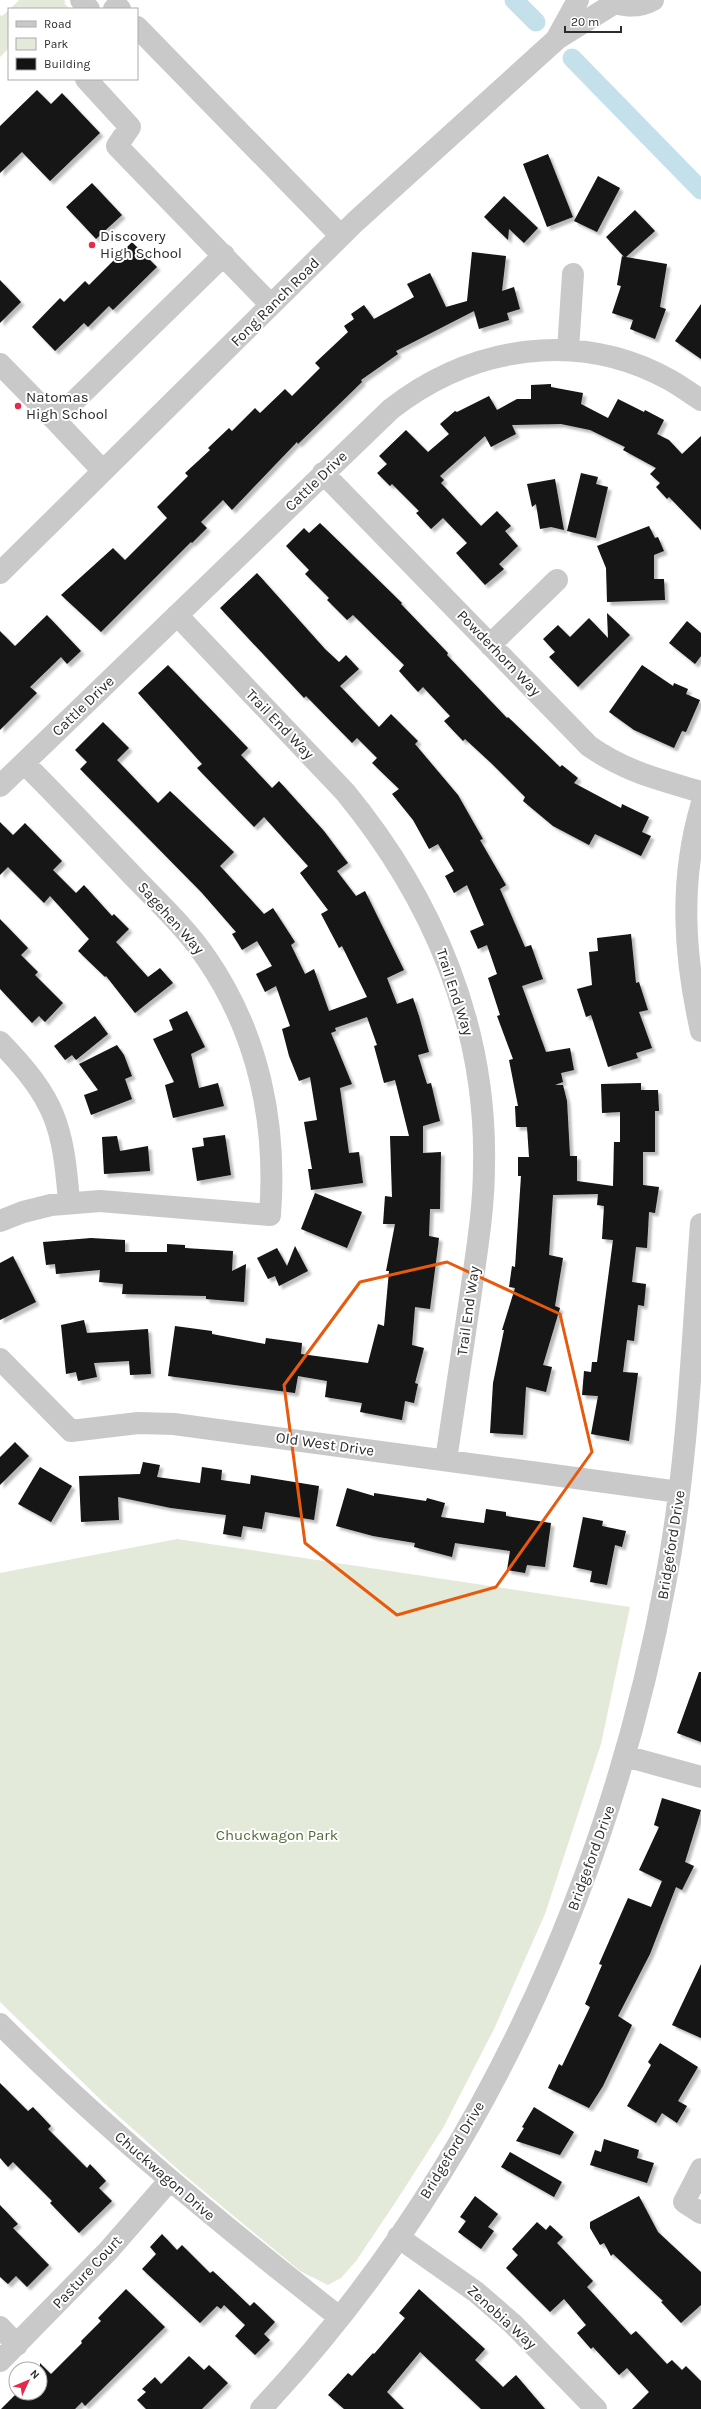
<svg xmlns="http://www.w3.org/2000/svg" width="701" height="2409" font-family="Karla,sans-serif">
  <defs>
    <filter id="shadow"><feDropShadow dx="3.5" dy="3.5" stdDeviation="1" flood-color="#0004"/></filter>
  </defs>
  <rect width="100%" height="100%" fill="#fff"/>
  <path fill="#e4ead9" d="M 19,0 L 64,0 L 66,2 L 64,3 L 70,9 L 10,9 Z
    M 9,10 L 9,48 L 0,57 L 0,15 L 2,16 Z
    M 177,1539 L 630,1607 L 601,1744 L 545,1914 L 494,2029 L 443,2128 L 395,2203 L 356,2261 L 341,2278 L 328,2285 L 300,2271 L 183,2174 L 104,2103 L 0,2002 L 0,1573 Z"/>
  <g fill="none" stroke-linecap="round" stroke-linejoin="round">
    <path stroke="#c4e0eb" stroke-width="19" d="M 514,0 L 536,22
      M 572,58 L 701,190"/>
  </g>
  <path fill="#131313" filter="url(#shadow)" d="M 37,90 L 51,104 L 62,93 L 100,133 L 50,181 L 22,152 L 0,173 L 0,126 Z
    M 548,154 L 573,217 L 547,227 L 523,164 Z
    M 598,176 L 620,188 L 597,232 L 574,221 Z
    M 92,183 L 122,215 L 96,239 L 66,207 Z
    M 504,196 L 538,228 L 524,243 L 509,229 L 508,240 L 484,217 Z
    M 635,210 L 655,231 L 626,257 L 667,264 L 660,307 L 666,309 L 655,339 L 630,329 L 633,320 L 612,313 L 621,286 L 617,285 L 622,256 L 624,257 L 606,237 Z
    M 132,242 L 157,267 L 113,310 L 109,306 L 88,327 L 84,323 L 55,351 L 32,327 L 60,298 L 64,302 L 85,281 L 89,285 Z
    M 472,252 L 506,256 L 502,291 L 514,287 L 520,309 L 507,313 L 509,320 L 479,329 L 474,311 L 396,351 L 398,354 L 361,380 L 362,382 L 298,444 L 297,442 L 232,510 L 223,500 L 201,522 L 207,528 L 192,543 L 191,542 L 101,632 L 61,595 L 113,548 L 125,560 L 167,518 L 157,507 L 188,476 L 185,473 L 210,450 L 208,448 L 229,428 L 232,431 L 255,408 L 260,413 L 285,389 L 292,396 L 320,368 L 315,363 L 348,332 L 344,326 L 354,319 L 351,314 L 364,305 L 374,319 L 414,297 L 407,284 L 430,273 L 446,307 L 467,301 Z
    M 0,280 L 21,302 L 0,323 Z
    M 701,304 L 701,359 L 675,341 Z
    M 551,384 L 551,387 L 583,393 L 581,404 L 608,418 L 618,399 L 644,412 L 645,410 L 664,420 L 657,434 L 669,440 L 682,454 L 701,436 L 701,530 L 669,497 L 667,499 L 656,487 L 660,483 L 650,474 L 656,468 L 623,450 L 625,447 L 590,430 L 561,424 L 512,425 L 516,434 L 491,447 L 485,436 L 440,476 L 444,480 L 441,483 L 481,526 L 497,511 L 511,526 L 505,531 L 518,546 L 499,564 L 504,569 L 485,585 L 456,553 L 467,543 L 443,518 L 431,529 L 416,513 L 419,511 L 392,484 L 390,486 L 377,473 L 387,464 L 379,456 L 406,430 L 428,452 L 449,434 L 440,424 L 455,411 L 457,412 L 489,396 L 497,410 L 517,399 L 531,399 L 531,385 Z
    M 581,473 L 598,477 L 596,484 L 608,487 L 596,538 L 567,531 Z
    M 555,479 L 564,530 L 551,527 L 540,529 L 536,504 L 532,507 L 527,484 Z
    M 320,523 L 402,603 L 401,604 L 448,653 L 447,655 L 507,718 L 508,717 L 560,767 L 562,765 L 578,778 L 574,783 L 621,808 L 622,804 L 649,817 L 642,832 L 651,836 L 641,856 L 595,834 L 589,845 L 553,826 L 523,801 L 525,797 L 491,763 L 465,739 L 463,741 L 444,721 L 450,716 L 423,687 L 418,692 L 399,671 L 404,665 L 353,615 L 347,620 L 327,600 L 329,598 L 305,574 L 309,570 L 286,546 L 304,528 L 309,533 Z
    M 649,526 L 655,538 L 658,537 L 664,551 L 654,555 L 654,579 L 664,579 L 665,600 L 607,602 L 606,568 L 597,546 Z
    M 257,573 L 325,649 L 339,662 L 346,655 L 359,669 L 340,686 L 379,727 L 391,714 L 418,741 L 415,744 L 458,795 L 483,839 L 480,840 L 506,885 L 500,889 L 525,947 L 531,945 L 543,979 L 522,986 L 546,1052 L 570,1048 L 574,1070 L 561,1073 L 563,1082 L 555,1085 L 563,1085 L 567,1101 L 570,1156 L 577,1156 L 577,1181 L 613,1186 L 614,1142 L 620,1142 L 620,1112 L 602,1113 L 601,1084 L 641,1083 L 641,1090 L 658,1090 L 659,1111 L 655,1111 L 655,1152 L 643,1152 L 643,1185 L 659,1187 L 655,1213 L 649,1212 L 647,1248 L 636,1247 L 632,1282 L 646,1284 L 644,1306 L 638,1305 L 634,1341 L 627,1340 L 623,1372 L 638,1373 L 629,1441 L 591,1434 L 598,1396 L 582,1395 L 584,1371 L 591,1372 L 592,1362 L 597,1362 L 613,1240 L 602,1239 L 604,1206 L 597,1205 L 598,1194 L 553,1195 L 549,1255 L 563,1258 L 555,1306 L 560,1308 L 543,1365 L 552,1367 L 546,1392 L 526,1387 L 523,1435 L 490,1433 L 493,1383 L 504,1330 L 502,1330 L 515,1288 L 509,1287 L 512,1266 L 515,1267 L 521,1176 L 518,1176 L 518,1157 L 529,1157 L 527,1127 L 516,1127 L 515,1106 L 518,1106 L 509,1060 L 513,1059 L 497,1016 L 500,1015 L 488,978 L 497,974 L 487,945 L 478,949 L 470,931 L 484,925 L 467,885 L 454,893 L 445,876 L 454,871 L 438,844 L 429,849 L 413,820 L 392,794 L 399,789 L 372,763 L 377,758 L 357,738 L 352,743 L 306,696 L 304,698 L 220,608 Z
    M 607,613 L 630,635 L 578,687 L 549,657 L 555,652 L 543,639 L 558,625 L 570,637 L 589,618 L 608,638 Z
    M 47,615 L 81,651 L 67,664 L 61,657 L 30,687 L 37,693 L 0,730 L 0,631 L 15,646 Z
    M 687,621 L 701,633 L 701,656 L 695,664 L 669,643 Z
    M 168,665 L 248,748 L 241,755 L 272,788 L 279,781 L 324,831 L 348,863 L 337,871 L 356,896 L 365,891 L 404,970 L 387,978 L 397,1004 L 413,998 L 419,1016 L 429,1052 L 418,1055 L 427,1084 L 431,1083 L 440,1121 L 423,1126 L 423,1153 L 441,1152 L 440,1209 L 430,1209 L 429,1236 L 439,1238 L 430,1309 L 415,1307 L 412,1345 L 424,1348 L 415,1383 L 418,1384 L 414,1403 L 405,1401 L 402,1420 L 360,1412 L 362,1403 L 325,1397 L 327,1381 L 298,1376 L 295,1393 L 168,1376 L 175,1326 L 212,1331 L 212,1334 L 265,1344 L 266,1338 L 302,1343 L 301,1354 L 368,1363 L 378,1324 L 384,1326 L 389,1271 L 386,1271 L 395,1224 L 383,1224 L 385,1196 L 392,1197 L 390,1136 L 409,1136 L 395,1080 L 384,1083 L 374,1046 L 377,1045 L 367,1017 L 335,1028 L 336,1031 L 331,1033 L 352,1084 L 340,1088 L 349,1153 L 359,1152 L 363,1183 L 311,1190 L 308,1169 L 312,1169 L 304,1122 L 317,1120 L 310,1077 L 299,1081 L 289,1056 L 282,1029 L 290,1026 L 276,986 L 265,992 L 256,974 L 272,966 L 257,941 L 242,950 L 232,934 L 236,932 L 202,893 L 80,769 L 87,762 L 75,750 L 103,722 L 129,748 L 117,760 L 158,803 L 170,791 L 234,852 L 220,866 L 264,914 L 273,908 L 295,942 L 291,945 L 305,974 L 314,969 L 329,1011 L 367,997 L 342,946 L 339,948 L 321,914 L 328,910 L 300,873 L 308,866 L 264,817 L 254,827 L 197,768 L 202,764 L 138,693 Z
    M 642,665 L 673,686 L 674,683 L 688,689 L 686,694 L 700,700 L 686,732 L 682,731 L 674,748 L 634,730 L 609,712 Z
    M 0,822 L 13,835 L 25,823 L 62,861 L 53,870 L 76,893 L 84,885 L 112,916 L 114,914 L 129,929 L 116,942 L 148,977 L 160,968 L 173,983 L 135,1013 L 106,976 L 105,977 L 78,951 L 89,939 L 50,896 L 44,903 L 8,867 L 0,875 Z
    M 0,919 L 28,948 L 21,955 L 38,972 L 35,975 L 63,1003 L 45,1022 L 39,1016 L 32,1023 L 0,989 Z
    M 631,934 L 636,983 L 639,982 L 648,1010 L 639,1012 L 652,1048 L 636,1053 L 638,1058 L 608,1067 L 591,1015 L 586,1017 L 577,989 L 592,985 L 589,952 L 598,951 L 597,938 Z
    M 187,1011 L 205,1047 L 191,1054 L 199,1088 L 218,1083 L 224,1106 L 173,1118 L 165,1085 L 174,1082 L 153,1039 L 173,1030 L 169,1020 Z
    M 95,1016 L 108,1034 L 76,1060 L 72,1055 L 65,1060 L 54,1046 Z
    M 117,1045 L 124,1055 L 132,1076 L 125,1079 L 132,1099 L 91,1115 L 84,1095 L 98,1090 L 79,1064 Z
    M 225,1135 L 231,1175 L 197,1181 L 192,1148 L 204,1146 L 203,1138 Z
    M 117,1136 L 120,1151 L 148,1146 L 150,1171 L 104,1174 L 102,1137 Z
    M 315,1193 L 362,1212 L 347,1248 L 301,1229 Z
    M 91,1238 L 125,1240 L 125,1252 L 167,1252 L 167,1244 L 185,1245 L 185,1248 L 233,1251 L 232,1271 L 246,1264 L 244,1302 L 206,1299 L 206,1296 L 122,1294 L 123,1284 L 99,1282 L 100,1270 L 56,1274 L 55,1264 L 46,1265 L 43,1242 Z
    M 295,1246 L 308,1271 L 279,1286 L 275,1276 L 268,1279 L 257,1258 L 277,1248 L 287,1266 Z
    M 13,1256 L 36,1302 L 0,1320 L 0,1263 Z
    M 84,1320 L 87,1333 L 148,1329 L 151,1374 L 130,1375 L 129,1361 L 94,1363 L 97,1377 L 78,1381 L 76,1372 L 66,1374 L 61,1325 Z
    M 15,1442 L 29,1456 L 0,1485 L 0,1457 Z
    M 143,1462 L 160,1465 L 157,1477 L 200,1483 L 202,1467 L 222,1470 L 221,1480 L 250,1484 L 251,1475 L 319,1486 L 314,1520 L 265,1512 L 262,1529 L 243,1526 L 241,1537 L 223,1534 L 226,1515 L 171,1508 L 118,1497 L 119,1520 L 81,1522 L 79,1476 L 140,1474 Z
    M 40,1467 L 72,1486 L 51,1522 L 18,1504 Z
    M 347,1488 L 374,1496 L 374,1493 L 426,1501 L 427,1498 L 445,1503 L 441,1517 L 484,1523 L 486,1509 L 506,1512 L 506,1516 L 551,1523 L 545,1567 L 527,1565 L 525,1573 L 507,1570 L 510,1551 L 455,1543 L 452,1557 L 414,1547 L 415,1543 L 373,1536 L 336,1526 Z
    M 583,1517 L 603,1521 L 602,1526 L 626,1531 L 622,1547 L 615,1545 L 607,1585 L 590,1582 L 592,1571 L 573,1567 Z
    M 699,1672 L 701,1672 L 701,1742 L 677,1733 Z
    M 662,1798 L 701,1810 L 685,1862 L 694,1866 L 682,1890 L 676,1887 L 650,1954 L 618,2016 L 632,2025 L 603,2086 L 589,2108 L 548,2088 L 559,2064 L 562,2066 L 590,2007 L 585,2004 L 602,1965 L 599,1964 L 628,1898 L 651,1907 L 662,1881 L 639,1870 L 659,1827 L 654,1825 Z
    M 701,1964 L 701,2038 L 672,2025 Z
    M 660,2043 L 698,2067 L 678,2101 L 687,2106 L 677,2123 L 662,2113 L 656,2123 L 627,2106 L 651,2065 L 648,2062 Z
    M 0,2083 L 28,2111 L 33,2107 L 51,2126 L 48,2129 L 87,2168 L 90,2164 L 106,2181 L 99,2188 L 112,2201 L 79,2233 L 50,2203 L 52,2201 L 13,2162 L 8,2167 L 0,2158 Z
    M 534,2107 L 574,2132 L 560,2155 L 516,2141 L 524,2128 L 522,2127 Z
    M 604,2139 L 639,2150 L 637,2158 L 654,2163 L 647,2183 L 590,2165 L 595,2150 L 601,2152 Z
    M 510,2152 L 562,2182 L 554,2197 L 501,2167 Z
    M 475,2196 L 498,2214 L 488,2227 L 494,2231 L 481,2249 L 458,2232 L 466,2221 L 460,2217 Z
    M 639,2196 L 658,2232 L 701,2272 L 701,2305 L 681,2323 L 661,2302 L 663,2301 L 613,2254 L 611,2256 L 604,2243 L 600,2245 L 590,2228 L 590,2222 Z
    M 0,2205 L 18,2224 L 13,2228 L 49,2265 L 27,2287 L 16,2276 L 8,2284 L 0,2277 Z
    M 537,2222 L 546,2230 L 550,2225 L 563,2237 L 557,2243 L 593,2281 L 587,2287 L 631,2335 L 636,2331 L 667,2364 L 672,2360 L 682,2370 L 686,2366 L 701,2381 L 701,2409 L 632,2409 L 649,2392 L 627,2368 L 619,2375 L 593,2347 L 591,2349 L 577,2333 L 586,2325 L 564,2299 L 550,2312 L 506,2268 L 518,2255 L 512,2249 Z
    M 162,2234 L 177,2250 L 182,2245 L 210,2273 L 213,2271 L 250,2306 L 254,2302 L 275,2322 L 264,2334 L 270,2340 L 255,2355 L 235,2336 L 245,2325 L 224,2305 L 221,2309 L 217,2306 L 200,2323 L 142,2269 L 156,2254 L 150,2247 Z
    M 126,2289 L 165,2327 L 85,2406 L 82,2402 L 75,2409 L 1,2409 L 17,2393 L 40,2393 L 40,2363 L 51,2374 L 82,2343 L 81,2341 L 101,2321 L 98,2318 Z
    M 419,2289 L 485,2349 L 475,2360 L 498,2382 L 503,2387 L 516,2375 L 545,2409 L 481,2409 L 420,2352 L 387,2392 L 404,2409 L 344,2409 L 328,2395 L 348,2373 L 352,2376 L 373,2353 L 374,2354 L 405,2318 L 399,2313 Z
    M 189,2356 L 204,2370 L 209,2365 L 228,2383 L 202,2409 L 146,2409 L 137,2400 L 146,2392 L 142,2389 L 155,2377 L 161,2384 Z"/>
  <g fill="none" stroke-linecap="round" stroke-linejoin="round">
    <path stroke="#c9c9c9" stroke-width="22" d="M 81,0 L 89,9
      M 610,0 C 623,8 640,7 653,0
      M 114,9 L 117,6 L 120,9
      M 137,27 L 341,236
      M 557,38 L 578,0
      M 86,79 L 130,127 L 117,146 L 271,305
      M 568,350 L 573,274
      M 0,364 L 55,420
      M 103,471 L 55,420 L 224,255
      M 323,473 L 589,746 C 626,772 658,779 701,792
      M 0,573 L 355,222 L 557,39 L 615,3
      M 177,615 L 345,792 C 433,899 487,1026 484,1166 C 484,1210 476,1255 470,1299 C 462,1353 454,1407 446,1460
      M 490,645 L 557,580
      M 0,786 L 391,409 C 472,346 578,329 670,380 C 681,386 691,394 701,400
      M 701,806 C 679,882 684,956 701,1031
      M 0,1042 C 55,1099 63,1124 69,1202
      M 0,1221 L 23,1212 L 51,1205 L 100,1201 L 270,1215 C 277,1124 259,1035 207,959 C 186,928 159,903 133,876 C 97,838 61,800 24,763
      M 0,1359 L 71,1431 L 138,1423 L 174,1424 L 679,1492
      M 625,1756 L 701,1777
      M 0,2024 C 106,2130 222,2225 339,2317
      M 701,2169 L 684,2202 L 701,2213
      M 398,2237 L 476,2292 L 513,2324 L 596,2409
      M 0,2327 L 17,2345
      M 0,2361 L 108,2251 L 170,2180
      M 261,2409 C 475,2181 610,1884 666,1579 C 688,1462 692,1342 701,1224"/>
  </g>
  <path fill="none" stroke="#e8590c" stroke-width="3" stroke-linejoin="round" d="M 447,1262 L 560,1314 L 592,1452 L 496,1587 L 397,1615 L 305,1543 L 284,1385 L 360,1282 Z"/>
  <g fill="#e72a4c" stroke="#fff" stroke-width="1.5">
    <circle cx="92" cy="245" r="4"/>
    <circle cx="18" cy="406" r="4"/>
  </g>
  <g text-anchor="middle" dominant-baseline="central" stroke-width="4" stroke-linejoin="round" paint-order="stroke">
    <g font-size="15" fill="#2c2c2c" stroke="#fff" text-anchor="start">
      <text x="100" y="236">Discovery<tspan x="100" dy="17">High School</tspan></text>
      <text x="26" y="397">Natomas<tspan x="26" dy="17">High School</tspan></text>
    </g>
    <g font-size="15" fill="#2c2c2c" stroke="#fff">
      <text transform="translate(275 302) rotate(-45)">Fong Ranch Road</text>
      <text transform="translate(316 481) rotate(-44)">Cattle Drive</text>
      <text transform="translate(499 653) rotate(46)">Powderhorn Way</text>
      <text transform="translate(83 706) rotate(-44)">Cattle Drive</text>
      <text transform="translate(280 724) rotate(46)">Trail End Way</text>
      <text transform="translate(171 918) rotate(48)">Sagehen Way</text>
      <text transform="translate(455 992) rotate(72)">Trail End Way</text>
      <text transform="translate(468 1311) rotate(-82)">Trail End Way</text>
      <text transform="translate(325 1444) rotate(8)">Old West Drive</text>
      <text transform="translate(671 1545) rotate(-81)">Bridgeford Drive</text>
      <text transform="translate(591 1858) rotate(-70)">Bridgeford Drive</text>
      <text transform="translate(452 2150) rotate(-59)">Bridgeford Drive</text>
      <text transform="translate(165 2176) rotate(41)">Chuckwagon Drive</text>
      <text transform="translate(87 2272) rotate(-47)">Pasture Court</text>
      <text transform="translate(502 2317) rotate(42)">Zenobia Way</text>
    </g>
    <g font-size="15" fill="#546839" stroke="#fff">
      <text x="277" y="1835">Chuckwagon Park</text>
    </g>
  </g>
  <rect x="8" y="8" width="130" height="72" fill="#ffffff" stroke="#ababab"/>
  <rect x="16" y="21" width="20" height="6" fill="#c9c9c9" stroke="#ababab"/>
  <text x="44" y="28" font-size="12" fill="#2c2c2c">Road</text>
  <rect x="16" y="38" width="20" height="12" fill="#e4ead9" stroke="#ababab"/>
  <text x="44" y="48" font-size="12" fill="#2c2c2c">Park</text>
  <rect x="16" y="58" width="20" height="12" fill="#131313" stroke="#ababab"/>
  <text x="44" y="68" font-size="12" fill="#2c2c2c">Building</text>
  <g transform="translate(28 2381) rotate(46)"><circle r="19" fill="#ffffff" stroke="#ababab"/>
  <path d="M0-3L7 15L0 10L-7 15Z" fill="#e72a4c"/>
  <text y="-6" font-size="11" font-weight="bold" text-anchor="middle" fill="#2c2c2c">N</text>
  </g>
  <path d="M565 26v6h56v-6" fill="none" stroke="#2c2c2c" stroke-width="2"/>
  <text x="571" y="26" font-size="12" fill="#2c2c2c" stroke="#ffffff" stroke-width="3" paint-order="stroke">20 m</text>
</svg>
